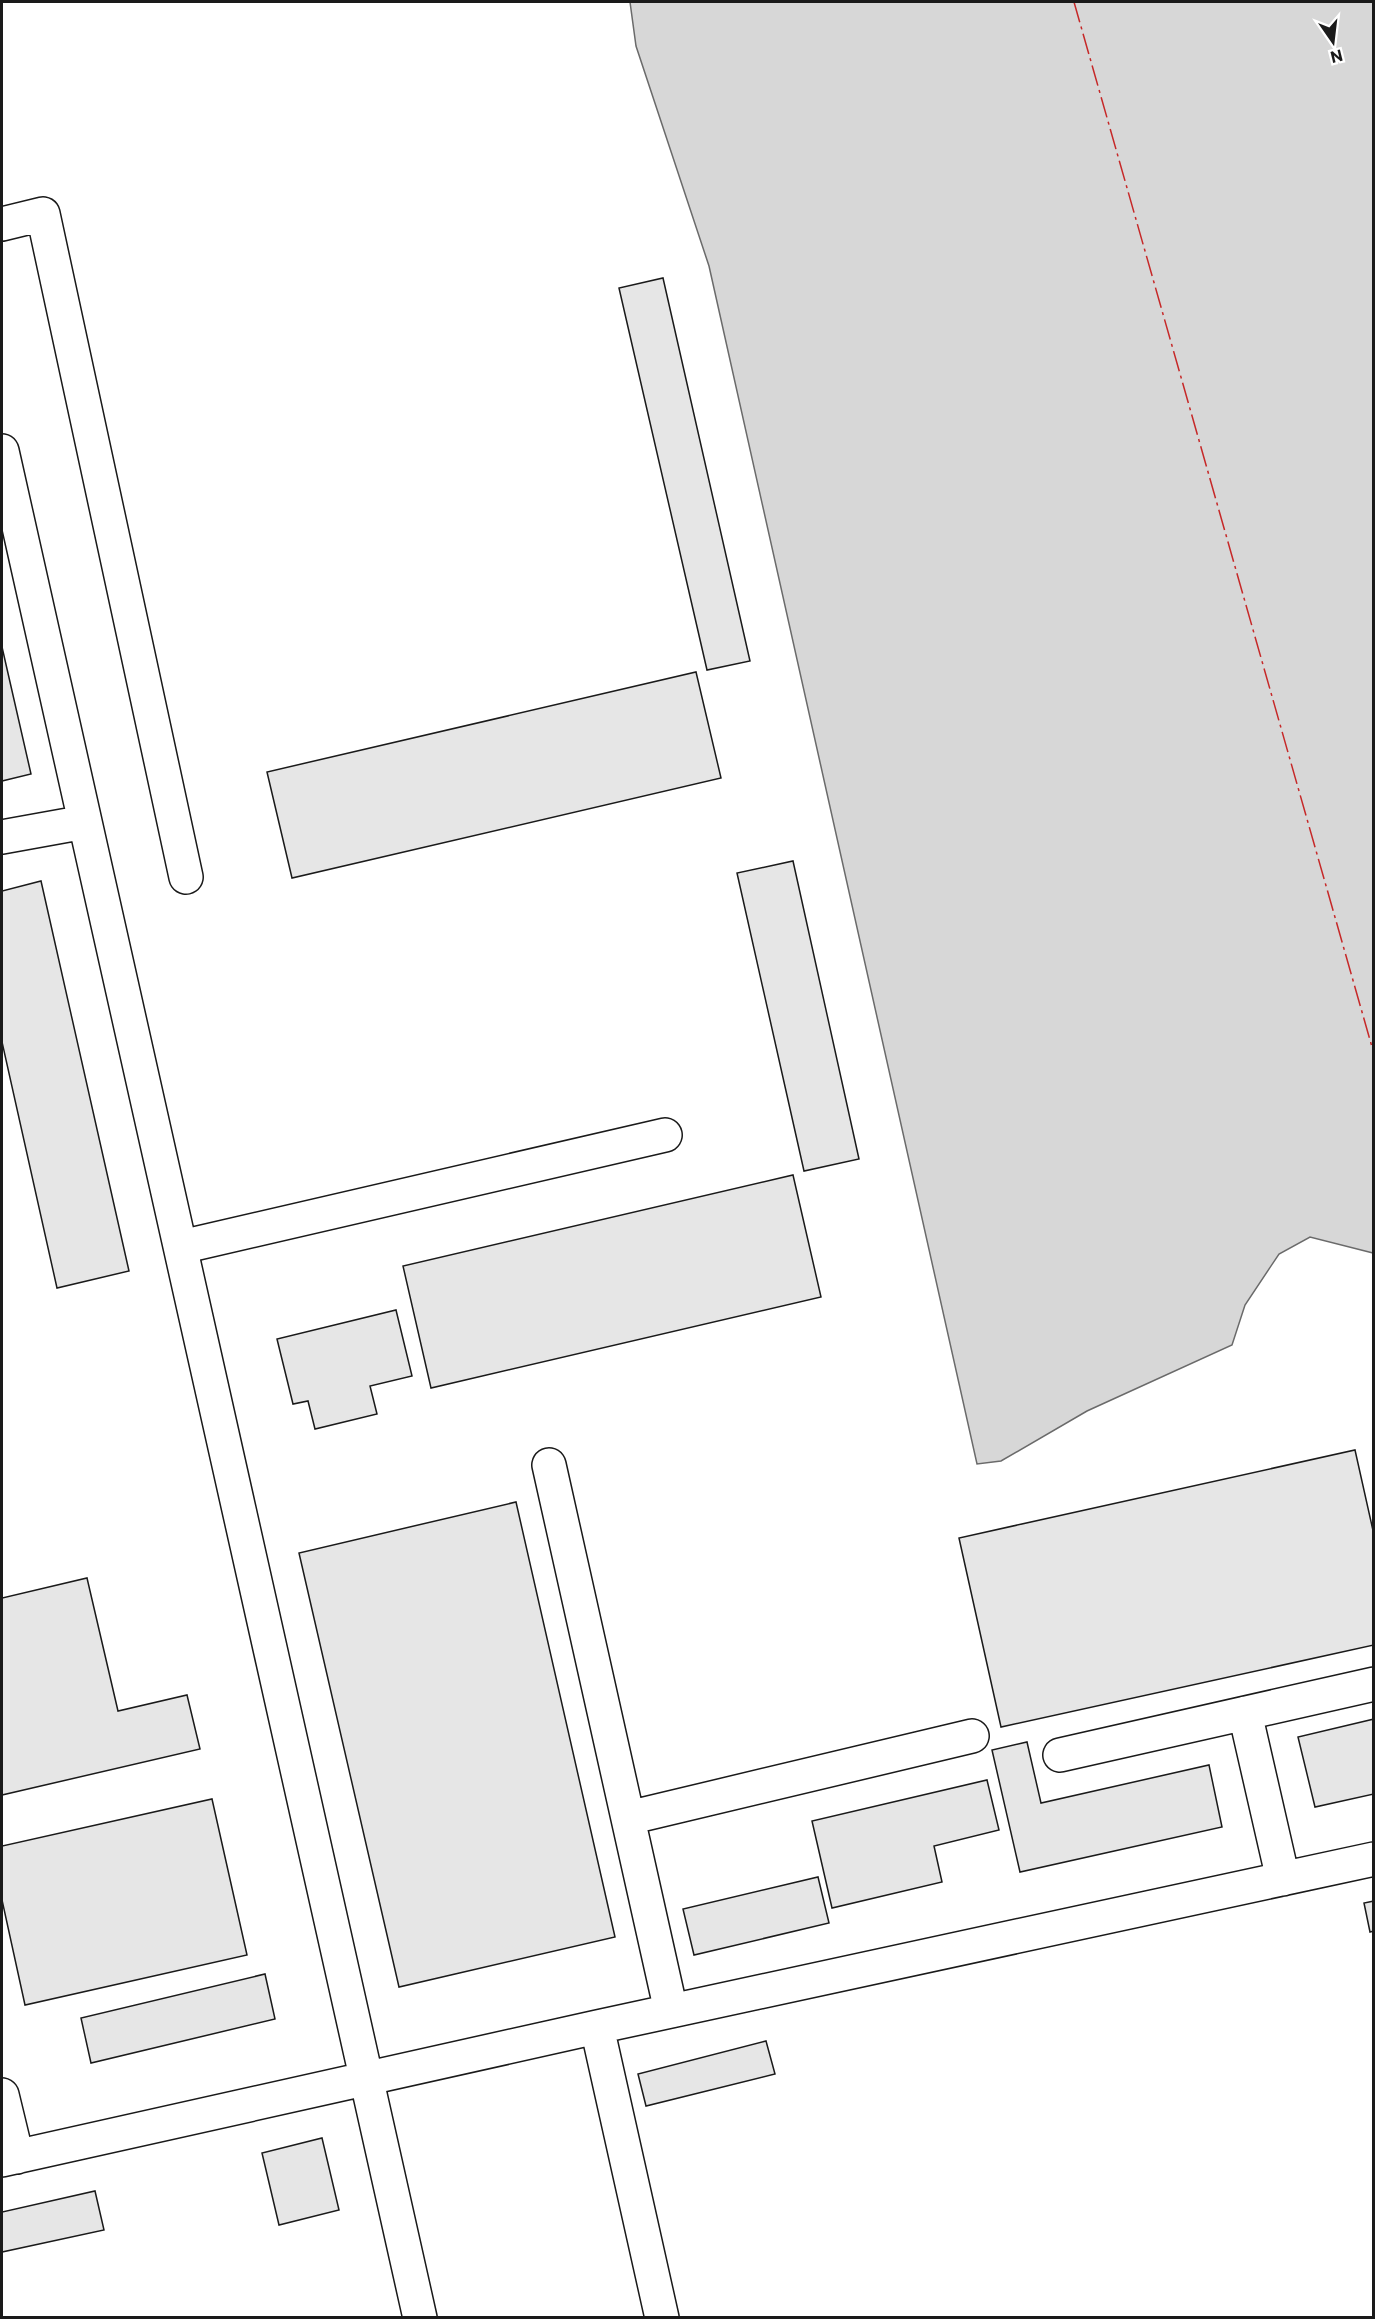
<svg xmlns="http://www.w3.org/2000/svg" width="1375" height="2319" font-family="Commissioner,sans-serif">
  <rect width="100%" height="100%" fill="#fff"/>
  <path fill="#d7d7d7" stroke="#6a6a6a" stroke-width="1.5" d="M 630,2 L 1373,2 L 1373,1253 L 1310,1237 L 1279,1254 L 1245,1305 L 1232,1345 L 1087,1411 L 1001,1461 L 977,1464 L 709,266 L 636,46 Z"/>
  <path fill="#e6e6e6" stroke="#1a1a1a" stroke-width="1.5" d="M 663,278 L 750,661 L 707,670 L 619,288 Z
    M 2,647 L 31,774 L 2,781 Z
    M 696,672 L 721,778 L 292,878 L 267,772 Z
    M 793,861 L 859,1159 L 804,1171 L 737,873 Z
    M 41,881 L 129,1271 L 57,1288 L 2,1042 L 2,891 Z
    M 793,1175 L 821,1297 L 431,1388 L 403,1266 Z
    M 396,1310 L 412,1376 L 370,1386 L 377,1414 L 315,1429 L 308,1401 L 293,1404 L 277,1339 Z
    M 1355,1450 L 1374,1535 L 1374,1645 L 1001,1727 L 959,1538 Z
    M 516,1502 L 615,1937 L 399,1987 L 299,1553 Z
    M 87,1578 L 118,1711 L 187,1695 L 200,1749 L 2,1795 L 2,1598 Z
    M 1374,1719 L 1374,1794 L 1315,1807 L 1298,1737 Z
    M 1027,1742 L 1041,1803 L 1209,1765 L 1222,1827 L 1020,1872 L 992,1750 Z
    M 987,1780 L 999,1830 L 934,1846 L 942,1882 L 832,1908 L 812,1821 Z
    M 212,1799 L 247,1955 L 25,2005 L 2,1900 L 2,1846 Z
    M 818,1877 L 829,1923 L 694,1955 L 683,1909 Z
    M 1374,1901 L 1374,1931 L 1370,1932 L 1364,1903 Z
    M 265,1974 L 275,2019 L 91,2063 L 81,2018 Z
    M 766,2041 L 775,2074 L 646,2106 L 638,2074 Z
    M 322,2138 L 339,2210 L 279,2225 L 262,2153 Z
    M 95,2191 L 104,2230 L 2,2252 L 2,2212 Z"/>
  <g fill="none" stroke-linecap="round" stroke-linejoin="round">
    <g stroke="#1a1a1a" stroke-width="36">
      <path id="minor" d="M 2,224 L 43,214 L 186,877
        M 2,451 L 420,2318
        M 2,837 L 85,822
        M 181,1247 L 665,1135
        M 549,1465 L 671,2011
        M 1245,1713 L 1283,1879
        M 1060,1755 L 1374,1684
        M 628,1818 L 972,1736
        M 597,2027 L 662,2318
        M 2,2095 L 17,2157
        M 2,2160 L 597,2027 L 1374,1859"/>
    </g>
    <use href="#minor" stroke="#fff" stroke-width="33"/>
    <path stroke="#c62828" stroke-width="1.5" stroke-dasharray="21 4.5 3 4.5" stroke-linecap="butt" d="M 1074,2 L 1374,1054"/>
  </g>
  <rect width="1375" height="2319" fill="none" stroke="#1a1a1a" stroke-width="6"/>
  <g transform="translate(1333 42) rotate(166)" stroke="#ffffff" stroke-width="4.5" paint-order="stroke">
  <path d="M0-4.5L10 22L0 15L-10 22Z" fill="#1a1a1a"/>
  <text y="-9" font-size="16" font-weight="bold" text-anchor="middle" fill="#1a1a1a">N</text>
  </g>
</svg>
